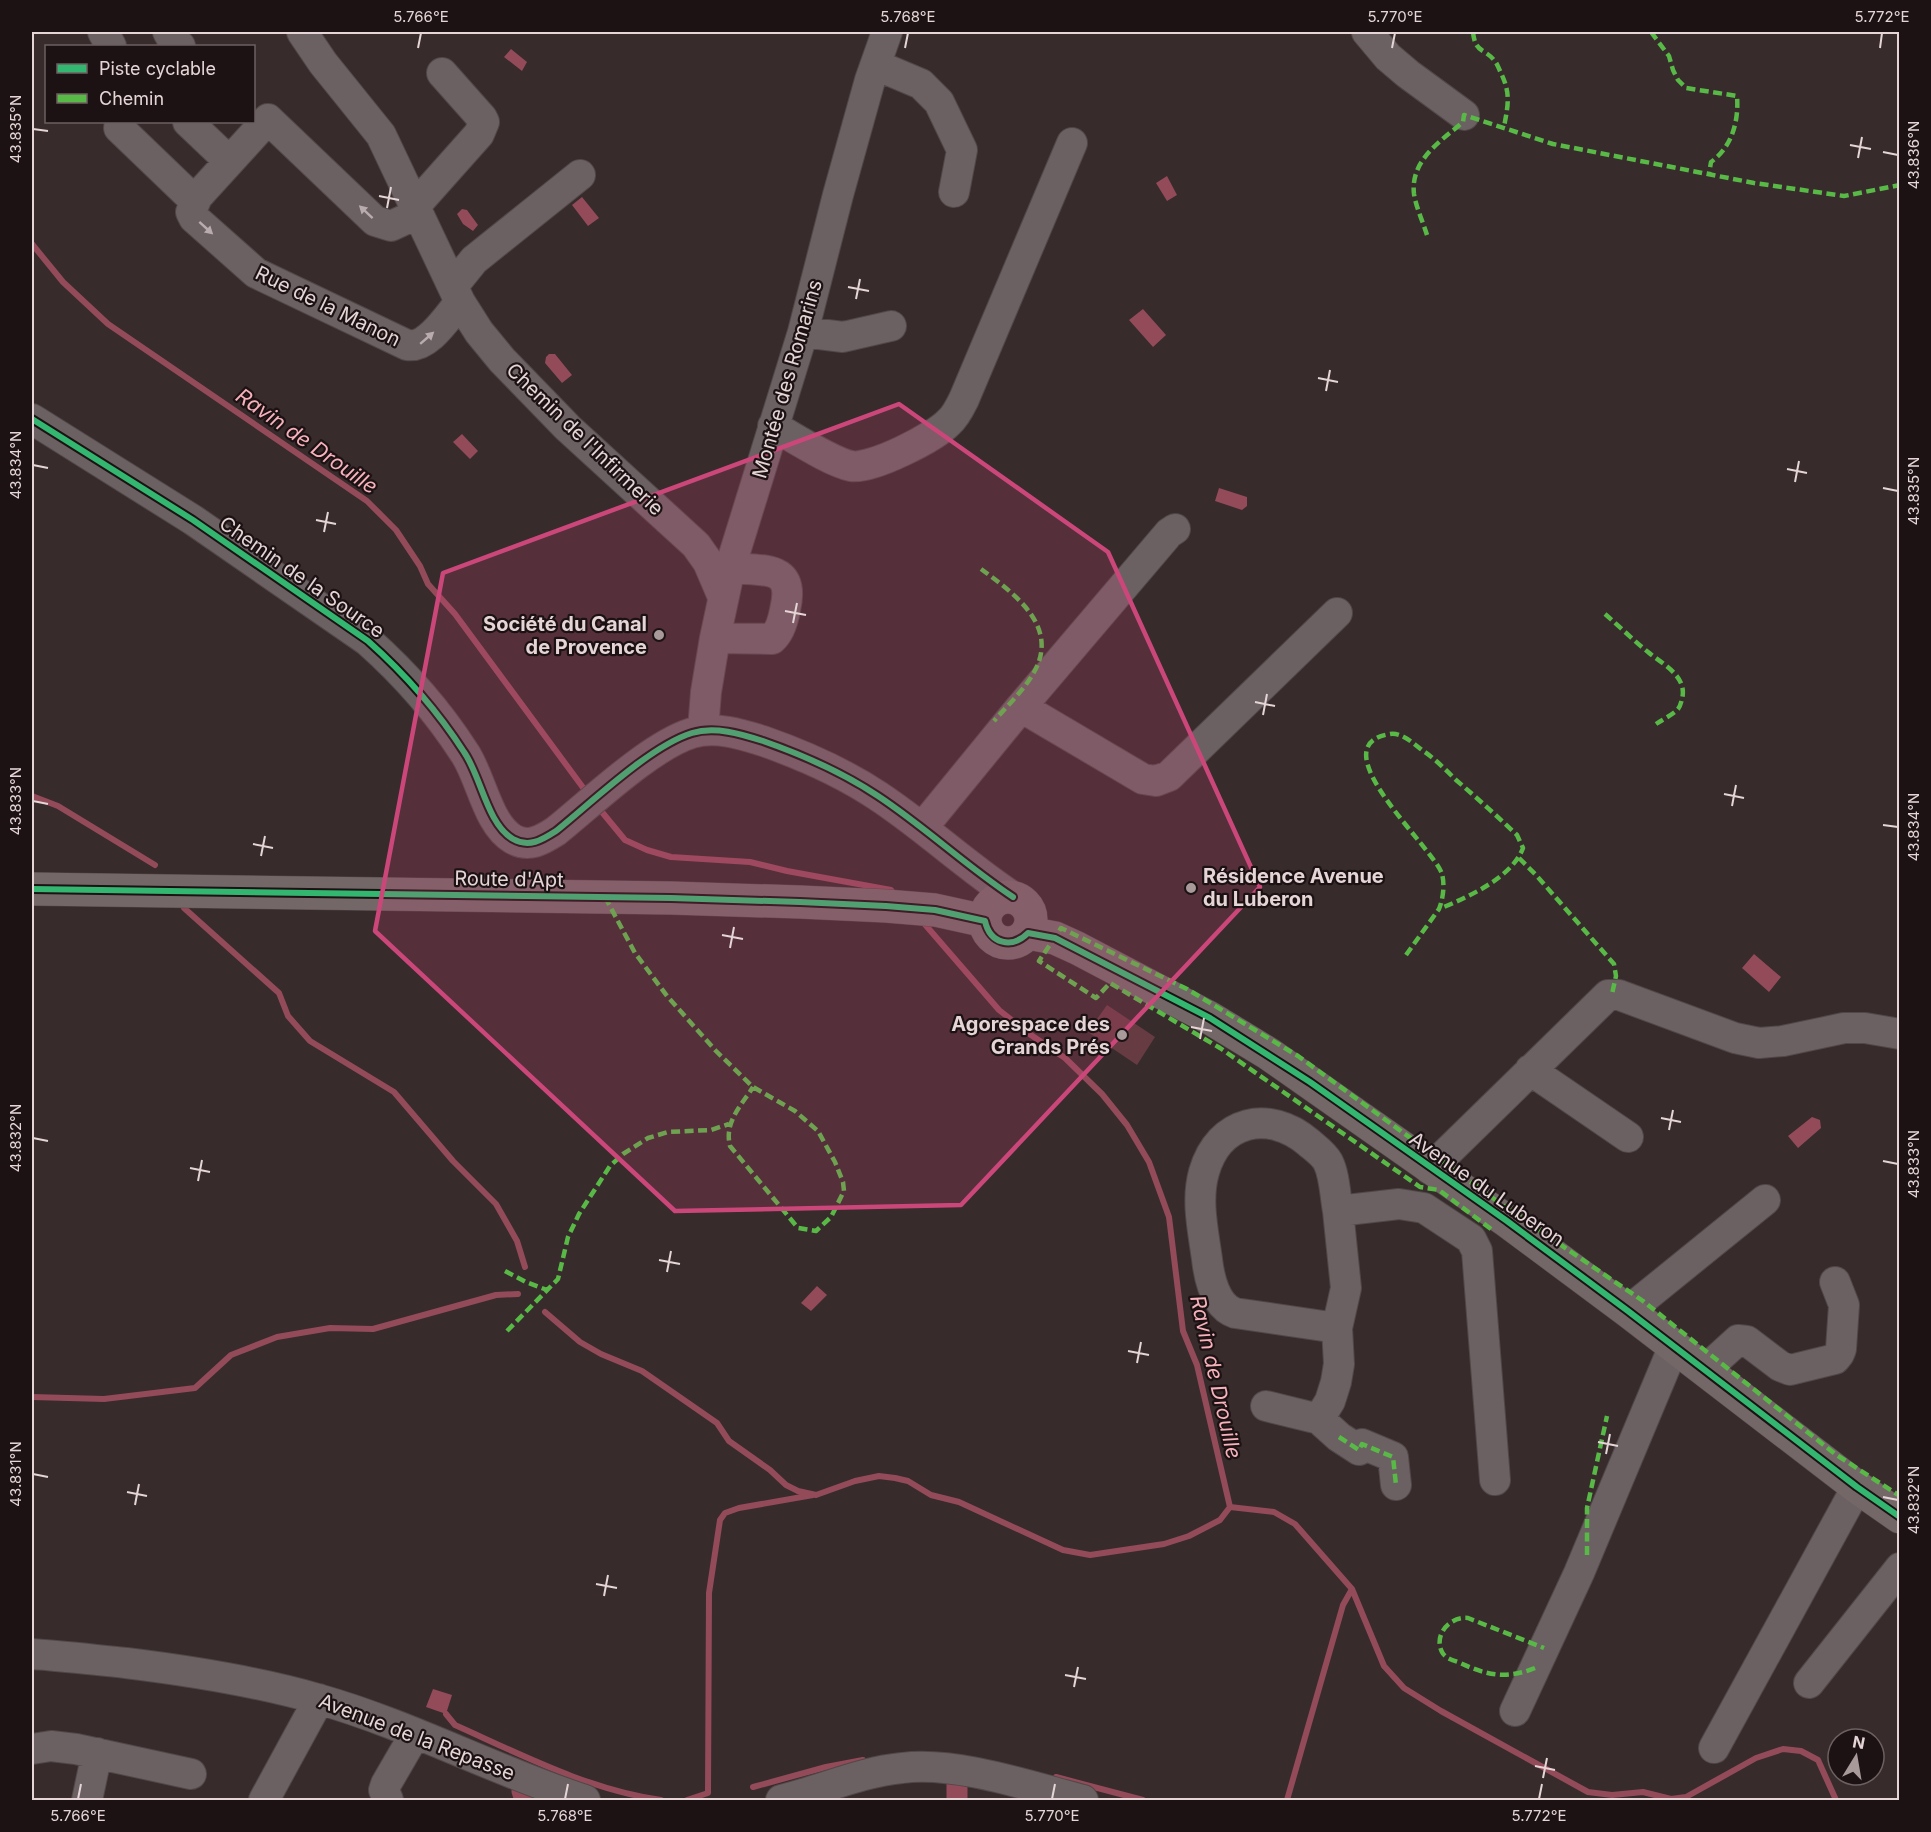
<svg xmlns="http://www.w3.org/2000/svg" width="1931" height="1832" font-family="Inter,sans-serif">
  <rect width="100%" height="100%" fill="#372b2c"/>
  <path fill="#673b42" d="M 1107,1005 L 1155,1037 L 1137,1065 L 1088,1032 Z"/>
  <path fill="#934a59" d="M 511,49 L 527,62 L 522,71 L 504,57 Z
    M 1167,176 L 1177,195 L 1167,201 L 1156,183 Z
    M 582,197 L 599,218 L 588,226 L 572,205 Z
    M 462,209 L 467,210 L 478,225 L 473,231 L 463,224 L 457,214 Z
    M 1143,309 L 1166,335 L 1153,347 L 1129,320 Z
    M 549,354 L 555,354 L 572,375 L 562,383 L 545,363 L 546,357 Z
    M 462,434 L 478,451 L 470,459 L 453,442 Z
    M 1219,488 L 1247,497 L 1247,506 L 1242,510 L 1215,501 Z
    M 1754,954 L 1781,977 L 1769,992 L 1742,968 Z
    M 1812,1117 L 1820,1120 L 1821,1128 L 1798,1148 L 1788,1136 Z
    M 817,1286 L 827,1295 L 811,1311 L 801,1303 Z
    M 433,1689 L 452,1695 L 446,1714 L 426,1707 Z"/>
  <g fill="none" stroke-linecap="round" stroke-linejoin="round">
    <path stroke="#934a59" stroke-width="6" d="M 32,244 L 63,282 L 108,324 L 367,501 L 396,530 L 420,566 L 428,584 L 455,614 L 587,793
      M 32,796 L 58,806 L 155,865
      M 597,806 L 625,840 L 647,850 L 671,857 L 750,862 L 787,871 L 891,890 L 893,893
      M 184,908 L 279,993 L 288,1016 L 310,1041 L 394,1092 L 453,1161 L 496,1204 L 517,1241 L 525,1267
      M 922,921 L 999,1010 L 1028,1033 L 1065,1058 L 1102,1094 L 1127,1125 L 1149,1162 L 1169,1217 L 1183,1331 L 1197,1365 L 1230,1507 L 1274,1512 L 1295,1524 L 1352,1589 L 1384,1666 L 1404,1688 L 1441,1711 L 1588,1792 L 1612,1795 L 1643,1792 L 1671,1799 L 1686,1797 L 1756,1758 L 1783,1749 L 1801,1751 L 1818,1760 L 1836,1800
      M 545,1312 L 580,1342 L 601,1354 L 642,1371 L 717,1423 L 729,1441 L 770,1470 L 786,1485 L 798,1491 L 816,1495 L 855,1481 L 879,1476 L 895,1478 L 908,1481 L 931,1495 L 959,1502 L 1063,1550 L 1090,1555 L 1164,1544 L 1189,1536 L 1220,1520 L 1230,1507
      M 32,1397 L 104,1399 L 195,1388 L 231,1355 L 277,1337 L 330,1328 L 373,1329 L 496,1295 L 518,1294
      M 446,1714 L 455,1725 C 522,1755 589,1790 661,1800
      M 1056,1777 L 1143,1800
      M 753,1787 L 826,1767 L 863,1760
      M 687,1800 L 708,1793 L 709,1593 L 720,1520 L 725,1513 L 739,1508 L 813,1495
      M 1287,1800 L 1343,1605 L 1352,1589"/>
    <path stroke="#934a59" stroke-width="21" d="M 522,1791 L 525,1800
      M 957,1800 L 957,1783"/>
    <g stroke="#524748" stroke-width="32">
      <path id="minor" d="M 103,32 L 111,46
        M 168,32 L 175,44 L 180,46
        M 302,32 L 323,63 L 381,135 L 460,302 L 479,332 L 502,360 L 568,428 L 696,545 L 708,562 L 723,597
        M 1367,32 L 1388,57 L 1408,74 L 1464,115
        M 876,65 L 921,84 L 939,102 L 962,150 L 954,192
        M 188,122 L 229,161
        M 119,128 L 195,201
        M 414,207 L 479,134 L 484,122 L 482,118 L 442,73
        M 417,214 L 391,226 L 375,221 L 268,119 L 197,197 L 191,212 L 194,218 L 256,273 L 407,345 C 428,349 448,316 460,302
        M 453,286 L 474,260 L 580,175
        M 803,332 L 843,337 L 891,326
        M 32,419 L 193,520 L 368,641 C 405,674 437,710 464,752 C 481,776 487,824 513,839 C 529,848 542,840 556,831 C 591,803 650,746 692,733 C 715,726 741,734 763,741 C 803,755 842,772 878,796 C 925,827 966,866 1013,897
        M 773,426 C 793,437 831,462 851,466 C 871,470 935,437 949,422 C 956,416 960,407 964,399 L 1072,143
        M 1175,529 L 1169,533 L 1021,707 L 1143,779 L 1156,781 L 1169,776 L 1337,613
        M 715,638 L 772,639 C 780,632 783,621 785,610 C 796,564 764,571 730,568
        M 703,730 L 706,692 L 715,638 L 730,568 L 803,332 L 838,195 L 870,80 L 887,32
        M 922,828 L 1021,707
        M 1530,1070 L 1628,1137
        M 1430,1169 L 1608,995 L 1619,995 L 1735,1038 L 1759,1043 L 1783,1041 L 1844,1028 L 1865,1028 L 1900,1034
        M 1628,1311 L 1765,1200
        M 1337,1328 L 1235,1313 C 1215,1306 1209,1277 1207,1259 C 1203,1230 1196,1200 1204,1172 C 1219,1120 1269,1109 1308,1142 C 1315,1148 1324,1154 1328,1162 C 1335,1176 1335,1196 1338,1211
        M 1705,1370 L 1738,1340 L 1747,1341 L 1780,1366 L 1790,1370 L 1835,1359 L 1839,1354 L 1841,1349 L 1844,1305 L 1835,1282
        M 1266,1406 L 1319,1419
        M 1396,1485 L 1393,1457 L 1362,1444 L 1359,1450 L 1339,1437 L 1319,1419 L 1330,1401 L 1336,1382 L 1339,1364 L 1337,1328 L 1346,1288 L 1338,1211 L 1399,1204 L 1424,1208 L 1471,1239 L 1477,1251 L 1495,1480
        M 32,1654 C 63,1656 95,1660 126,1663 C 191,1671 256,1681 318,1699 C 410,1725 495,1771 585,1800
        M 1809,1683 L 1900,1568
        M 1515,1711 L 1579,1573 L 1674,1346
        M 1714,1748 L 1857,1487
        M 32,1749 L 51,1746 L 76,1749 L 191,1774
        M 87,1800 L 97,1753
        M 264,1800 L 319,1699
        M 388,1800 L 384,1790 L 386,1784 L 415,1734
        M 781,1800 C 822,1790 860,1772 902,1768 C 956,1761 1029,1786 1083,1800"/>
    </g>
    <g stroke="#524748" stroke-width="34">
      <path id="major" d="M 32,889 L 671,898 L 800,902 L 886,906 L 935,910 L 985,921
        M985 920a23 23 0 1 1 46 0a23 23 0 1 1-46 0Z
        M 1028,933 L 1055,938 L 1077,948 L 1210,1018 L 1269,1054 L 1507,1221 L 1628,1311 L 1857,1487 L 1900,1517"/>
    </g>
    <use href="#minor" stroke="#6b6162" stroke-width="30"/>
    <use href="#major" stroke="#746768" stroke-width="33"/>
    <path stroke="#58b947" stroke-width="4.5" stroke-dasharray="9 4.5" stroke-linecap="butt" d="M 1473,32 C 1475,53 1484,48 1494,60 C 1497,63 1499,69 1501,73 C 1511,94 1508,105 1504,127
      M 1651,32 L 1669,56 L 1673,70 L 1678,80 L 1686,88 L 1737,96 C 1739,121 1732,147 1711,162 L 1709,174
      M 1427,235 C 1423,222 1416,207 1414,194 C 1410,160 1441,141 1463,122 L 1464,115 L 1553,144 L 1754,183 L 1844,196 L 1900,185
      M 981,569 C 1015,594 1061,627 1033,674 C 1023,691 1007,706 994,721
      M 1605,614 C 1619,626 1633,640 1648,652 C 1662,664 1688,676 1682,699 C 1681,703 1680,708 1676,711 C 1670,716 1662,720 1656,724
      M 1519,858 L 1536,875 L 1614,964 L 1616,976 L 1612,994
      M 605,897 L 635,953 L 667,996 L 716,1051 L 753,1087 L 795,1111 L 818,1131 L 835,1162 L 843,1182 L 844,1191 L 831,1217 L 816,1231 L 798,1228 L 730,1146 C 724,1122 741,1106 753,1087
      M 1406,955 L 1439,909 C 1443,899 1445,885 1442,874 C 1434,848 1317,745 1390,734 C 1401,732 1413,743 1422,750 C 1434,758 1445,769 1456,780 C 1477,798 1497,816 1517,835 L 1523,848 C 1512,878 1466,898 1439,909
      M 1491,1229 L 1439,1190 L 1420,1187 L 1220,1048 L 1110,983 L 1096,998 L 1039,961 L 1061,928 L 1187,989 L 1298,1056 L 1501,1204 L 1643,1301 L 1835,1454 L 1900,1496
      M 505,1271 L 526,1282 L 547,1290
      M 507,1331 L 558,1279 L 568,1237 L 579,1214 L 610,1166 L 623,1154 L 648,1138 L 668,1132 L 711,1130 L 729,1124
      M 1339,1437 L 1359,1450 L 1362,1444 L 1393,1457 L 1396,1485
      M 1587,1555 L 1587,1508 L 1607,1416
      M 1535,1668 C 1505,1680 1486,1675 1458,1662 C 1452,1660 1445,1658 1442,1652 C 1433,1634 1451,1616 1468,1618 L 1544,1648"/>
    <g stroke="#1c1213" stroke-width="10">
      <path id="cycleway" d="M 32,419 L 193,520 L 368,641 C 405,674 437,710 464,752 C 481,776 487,824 513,839 C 529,848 542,840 556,831 C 591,803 650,746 692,733 C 715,726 741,734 763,741 C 803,755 842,772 878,796 C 925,827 966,866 1013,897
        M 32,889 L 671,898 L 800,902 L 886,906 L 935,910 L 985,921 C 990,944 1012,949 1028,933 L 1055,938 L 1210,1018 L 1310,1082 L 1507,1221 L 1628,1311 L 1857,1487 L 1900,1517"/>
    </g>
    <use href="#cycleway" stroke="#33b770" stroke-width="6"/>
  </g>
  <defs><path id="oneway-solid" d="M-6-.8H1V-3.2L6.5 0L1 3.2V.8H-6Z" transform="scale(1.5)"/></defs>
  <g fill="#baacae">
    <use href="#oneway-solid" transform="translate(366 212) rotate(-137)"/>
    <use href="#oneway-solid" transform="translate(206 228) rotate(42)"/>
    <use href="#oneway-solid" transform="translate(427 338) rotate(-41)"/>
  </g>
  <path fill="#cb477a" fill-opacity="0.2" stroke="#cb477a" stroke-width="4.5" stroke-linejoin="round" d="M 899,404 L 1108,552 L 1260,887 L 961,1205 L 675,1211 L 375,931 L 443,573 Z"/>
  <path fill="none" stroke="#e5d5d7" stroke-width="2" d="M 418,48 L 421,33M 905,48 L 908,33M 1392,48 L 1395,33M 1880,48 L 1882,33M 33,129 L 48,131M 1850,145 L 1871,149M 1883,152 L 1898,155M 1858,158 L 1862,137M 379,196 L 399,200M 387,208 L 391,187M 848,287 L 869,291M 856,299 L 860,279M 1318,378 L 1338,382M 1326,391 L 1330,370M 33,465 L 48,468M 1787,469 L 1807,473M 1795,482 L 1799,461M 1883,488 L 1898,491M 316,520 L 336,524M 324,532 L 328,512M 785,611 L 806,615M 793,623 L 797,603M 1255,702 L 1275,706M 1263,715 L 1267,694M 1724,794 L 1744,798M 33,801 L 48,804M 1732,806 L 1736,785M 1883,825 L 1898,827M 253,844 L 273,848M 261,856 L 265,836M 722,935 L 743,939M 730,948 L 734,927M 1191,1027 L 1212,1031M 1200,1039 L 1204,1018M 1661,1118 L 1681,1122M 1669,1130 L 1673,1110M 33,1138 L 48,1141M 1883,1161 L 1898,1164M 190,1168 L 210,1172M 198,1181 L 202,1160M 659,1260 L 680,1264M 667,1272 L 671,1251M 1128,1351 L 1149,1355M 1137,1363 L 1141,1342M 1598,1442 L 1618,1446M 1606,1454 L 1610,1434M 33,1474 L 48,1477M 127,1492 L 147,1496M 1883,1497 L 1898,1500M 135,1505 L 139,1484M 596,1584 L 617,1588M 604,1596 L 608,1575M 1065,1675 L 1086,1679M 1074,1687 L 1078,1667M 1535,1766 L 1555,1770M 1543,1778 L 1547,1758M 78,1799 L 81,1784M 565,1799 L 568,1784M 1052,1799 L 1055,1784M 1539,1799 L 1542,1784"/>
  <g fill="#a89a9b" stroke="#1c1213" stroke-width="2">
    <circle cx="659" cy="635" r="6"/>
    <circle cx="1191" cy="888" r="6"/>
    <circle cx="1122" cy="1035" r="6"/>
  </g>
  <g text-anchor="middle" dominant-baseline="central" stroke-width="4.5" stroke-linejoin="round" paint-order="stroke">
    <g font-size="20" fill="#e5d5d7" stroke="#1c1213">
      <text transform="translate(328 306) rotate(26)">Rue de la Manon</text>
      <text transform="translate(787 379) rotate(-74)">Montée des Romarins</text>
      <text transform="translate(585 439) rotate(44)">Chemin de l'Infirmerie</text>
      <text transform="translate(302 577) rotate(35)">Chemin de la Source</text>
      <text transform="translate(509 879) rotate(1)">Route d'Apt</text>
      <text transform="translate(1487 1189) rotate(35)">Avenue du Luberon</text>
      <text transform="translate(417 1737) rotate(21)">Avenue de la Repasse</text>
    </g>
    <g font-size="20" font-weight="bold" fill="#e5d5d7" stroke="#1c1213" text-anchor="end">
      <text x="647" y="624">Société du Canal<tspan x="647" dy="23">de Provence</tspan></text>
      <text x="1203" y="876" text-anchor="start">Résidence Avenue<tspan x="1203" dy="23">du Luberon</tspan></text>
      <text x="1110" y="1024">Agorespace des<tspan x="1110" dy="23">Grands Prés</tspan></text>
    </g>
    <g font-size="21" font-style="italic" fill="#f7b2bc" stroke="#1c1213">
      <text transform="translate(307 441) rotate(35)">Ravin de Drouille</text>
      <text transform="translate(1216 1377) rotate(77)">Ravin de Drouille</text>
    </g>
  </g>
  <rect width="1931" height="1832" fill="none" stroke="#1c1213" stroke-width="66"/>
  <rect x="45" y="45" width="210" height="78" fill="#1c1213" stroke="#6c6061" stroke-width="1.5"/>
  <rect x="57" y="64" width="30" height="9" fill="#33b770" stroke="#6c6061" stroke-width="1.5"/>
  <text x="99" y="75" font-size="18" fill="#e5d5d7">Piste cyclable</text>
  <rect x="57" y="94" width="30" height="9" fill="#58b947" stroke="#6c6061" stroke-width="1.5"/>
  <text x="99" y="105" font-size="18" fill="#e5d5d7">Chemin</text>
  <g transform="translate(1856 1757) rotate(11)"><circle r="28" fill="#1c1213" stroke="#6c6061" stroke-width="1.5"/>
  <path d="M0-4.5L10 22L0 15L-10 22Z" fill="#a89a9b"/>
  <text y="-9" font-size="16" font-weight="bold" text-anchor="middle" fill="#e5d5d7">N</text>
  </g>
  <rect x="33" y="33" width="1865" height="1766" fill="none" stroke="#e5d5d7" stroke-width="2"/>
  <g font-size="15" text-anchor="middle" fill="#e5d5d7">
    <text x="421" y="22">5.766°E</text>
    <text x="908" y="22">5.768°E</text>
    <text x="1395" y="22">5.770°E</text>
    <text x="1882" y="22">5.772°E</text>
    <text transform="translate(16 129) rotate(-90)" y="5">43.835°N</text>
    <text transform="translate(1914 155) rotate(-90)" y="5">43.836°N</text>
    <text transform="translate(16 465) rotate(-90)" y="5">43.834°N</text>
    <text transform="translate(1914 491) rotate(-90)" y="5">43.835°N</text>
    <text transform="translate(16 801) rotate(-90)" y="5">43.833°N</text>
    <text transform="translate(1914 827) rotate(-90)" y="5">43.834°N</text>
    <text transform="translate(16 1138) rotate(-90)" y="5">43.832°N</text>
    <text transform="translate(1914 1164) rotate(-90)" y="5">43.833°N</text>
    <text transform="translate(16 1474) rotate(-90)" y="5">43.831°N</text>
    <text transform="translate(1914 1500) rotate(-90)" y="5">43.832°N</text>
    <text x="78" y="1821">5.766°E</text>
    <text x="565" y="1821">5.768°E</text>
    <text x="1052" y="1821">5.770°E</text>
    <text x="1539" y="1821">5.772°E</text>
  </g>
</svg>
